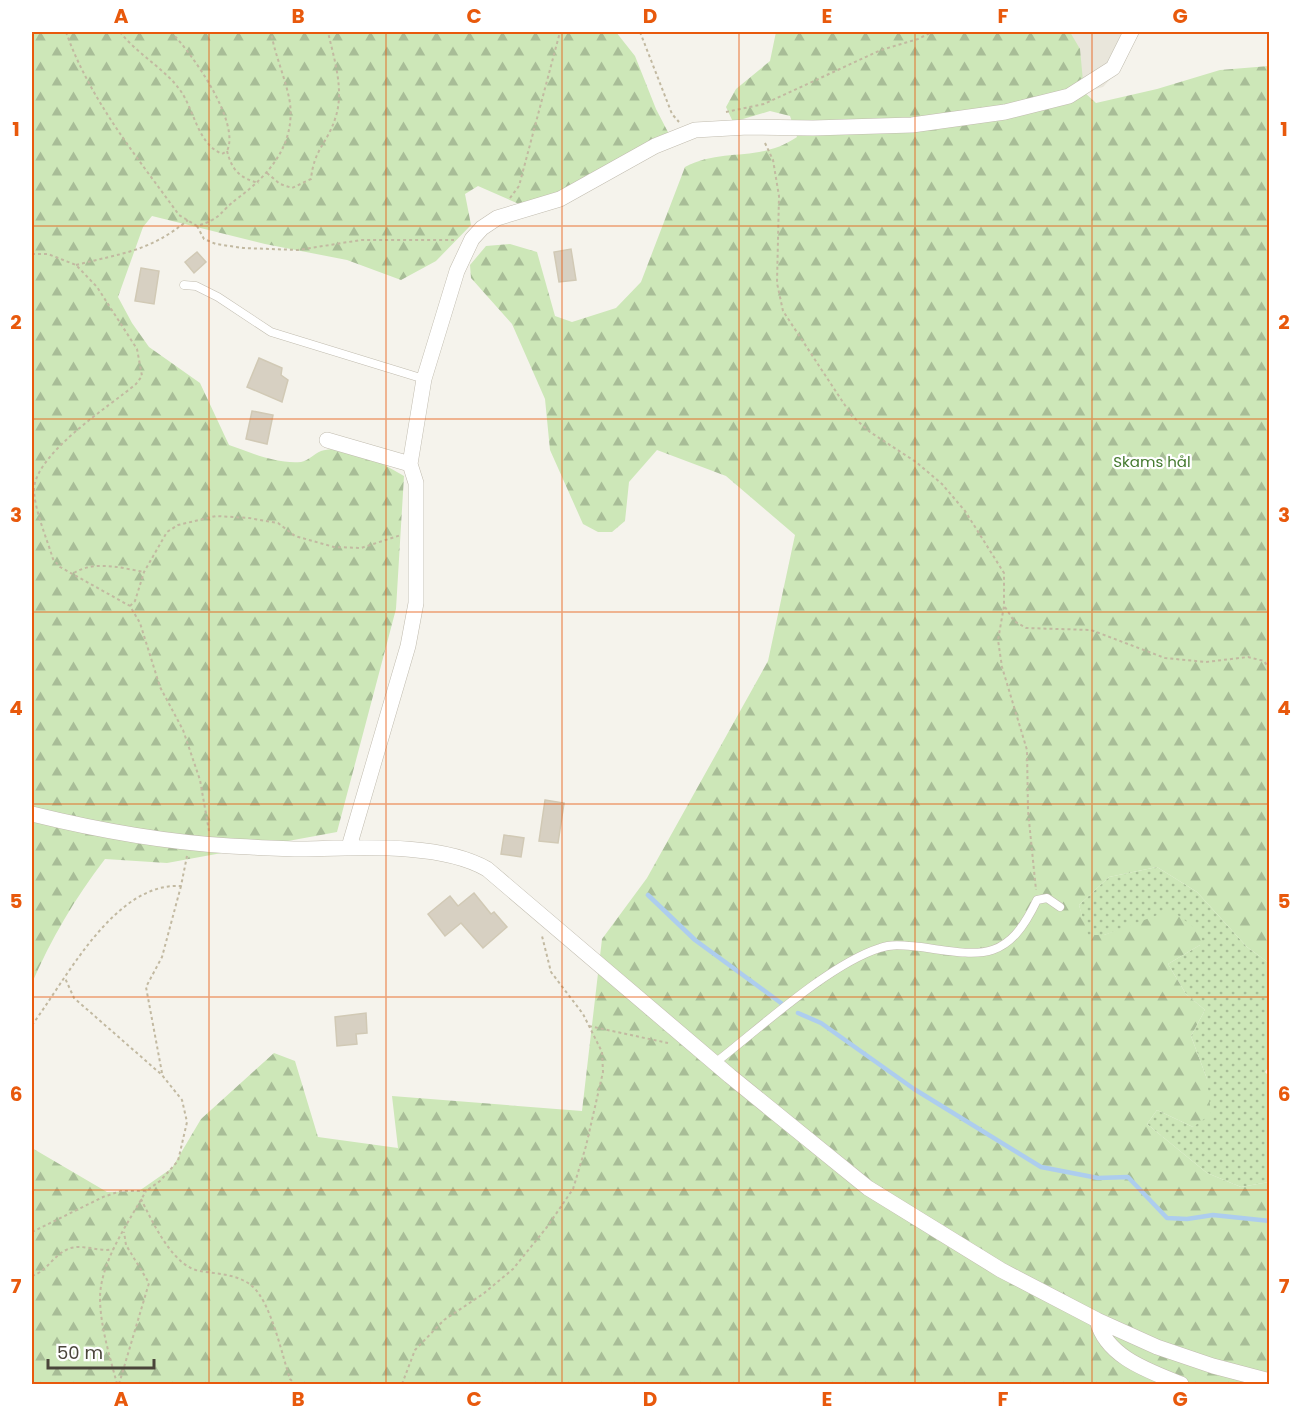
<svg xmlns="http://www.w3.org/2000/svg" width="1301" height="1416" font-family="Poppins,sans-serif">
  <defs>
    <pattern id="green-dots" width="8" height="8" patternUnits="userSpaceOnUse" patternTransform="scale(1.5)"><rect width="8" height="8" fill="#cde7b8"/><path d="M2 2h.1M6 6h.1" fill="none" stroke="#a8bd97" stroke-width="1.8" stroke-linecap="round"/></pattern>
    <pattern id="forest-firs" width="22" height="20" patternUnits="userSpaceOnUse" patternTransform="scale(1.5)"><rect width="22" height="20" fill="#cde7b8"/><path d="M5 1l3.5 6h-7zM16 11l3.5 6h-7z" fill="#a8bd97"/></pattern>
  </defs>
  <rect width="100%" height="100%" fill="#f5f3ec"/>
  <path fill="#e9e6db" d="M 1070,32 L 1138,32 L 1124,64 L 1103,87 L 1084,92 Z"/>
  <path fill="url(#green-dots)" d="M 1157,867 L 1197,892 L 1247,947 L 1269,963 L 1270,1065 L 1265,1072 L 1270,1077 L 1269,1182 L 1241,1187 L 1207,1173 L 1147,1124 L 1157,1110 L 1193,1127 L 1207,1079 L 1191,1036 L 1205,1010 L 1186,994 L 1168,964 L 1200,945 L 1132,926 L 1104,935 L 1087,935 L 1079,905 L 1109,877 Z"/>
  <path fill="url(#forest-firs)" d="M 32,32 L 616,32 L 635,56 L 656,109 L 670,136 L 666,142 L 526,207 L 478,186 L 465,194 L 471,225 L 436,261 L 401,280 L 347,260 L 265,244 L 152,216 L 143,227 L 118,297 L 132,323 L 149,347 L 200,383 L 229,445 C 252,453 276,464 301,462 C 308,461 314,454 321,451 C 345,443 384,464 404,476 L 396,609 L 337,832 L 167,863 L 105,859 C 75,898 51,939 32,983 Z
    M 776,32 L 1070,32 L 1080,49 L 1084,92 L 1096,103 L 1157,89 L 1220,70 L 1269,66 L 1269,963 L 1247,947 L 1197,892 L 1157,867 L 1109,877 L 1079,905 L 1088,935 L 1104,935 L 1171,910 L 1203,934 L 1200,945 L 1168,964 L 1186,994 L 1205,1010 L 1191,1036 L 1207,1079 L 1211,1114 L 1193,1127 L 1157,1110 L 1147,1124 L 1207,1173 L 1241,1187 L 1269,1182 L 1269,1384 L 32,1384 L 32,1148 L 107,1192 L 139,1191 L 172,1168 L 201,1119 L 274,1053 L 295,1061 L 318,1137 L 398,1148 L 392,1096 L 582,1111 L 602,939 L 647,878 L 768,661 L 795,535 L 726,476 L 657,450 L 629,482 L 625,521 L 612,532 L 598,532 L 583,524 L 550,450 L 545,399 L 512,324 L 471,278 L 470,265 L 486,246 L 510,244 L 537,252 L 555,316 L 572,322 L 616,308 L 641,282 L 685,167 C 723,147 759,163 797,137 L 790,116 L 770,111 L 733,122 L 726,107 L 736,89 L 770,61 Z"/>
  <g fill="none" stroke-linecap="round" stroke-linejoin="round">
    <path stroke="#adcdee" stroke-width="4.5" d="M 648,895 L 695,940 L 781,1003
      M 798,1013 L 821,1023 L 914,1089 L 1041,1167 L 1098,1178 L 1128,1177 L 1167,1218 L 1187,1219 L 1213,1215 L 1270,1221"/>
  </g>
  <path fill="#d7d0c2" stroke="#d1c9b5" stroke-width="1.5" d="M 571,249 L 576,280 L 559,282 L 554,252 Z
    M 197,252 L 206,262 L 194,273 L 185,262 Z
    M 141,268 L 159,271 L 154,304 L 135,301 Z
    M 259,358 L 282,368 L 281,375 L 288,380 L 282,402 L 247,387 Z
    M 252,411 L 273,415 L 267,444 L 246,439 Z
    M 545,800 L 564,803 L 558,843 L 539,841 Z
    M 504,835 L 524,838 L 521,857 L 501,854 Z
    M 474,893 L 491,914 L 494,912 L 507,927 L 483,948 L 461,923 L 445,936 L 428,914 L 450,896 L 458,906 Z
    M 366,1013 L 367,1033 L 356,1034 L 357,1044 L 337,1046 L 335,1017 Z"/>
  <g fill="none" stroke-linecap="round" stroke-linejoin="round">
    <g stroke="#c1bcaf" stroke-width="9">
      <path id="service" d="M 184,285 L 196,286 L 218,297 L 271,332 L 424,379
        M 715,1063 C 759,1029 829,964 880,948 C 893,943 908,946 921,947 C 982,956 1007,963 1037,900 L 1047,898 L 1060,907"/>
    </g>
    <g stroke="#c1bcaf" stroke-width="16">
      <path id="minor" d="M 327,440 L 410,464
        M 32,814 C 97,830 163,842 230,846 C 254,847 279,849 303,849 C 357,848 440,842 487,869 L 730,1076 L 868,1188 L 1001,1270 L 1097,1320 L 1157,1347 L 1213,1366 L 1270,1381
        M 349,847 L 408,646 L 416,603 L 416,483 L 410,464 L 424,379 L 457,271 L 472,239 L 482,228 L 497,218 L 560,199 L 655,146 L 695,130 L 748,127 L 813,128 L 912,125 L 1005,112 L 1069,96 L 1113,68 L 1131,32
        M 1097,1320 C 1106,1357 1149,1371 1181,1384"/>
    </g>
    <path stroke="#c2b9a1" stroke-width="2" stroke-dasharray="3 3" stroke-linecap="butt" d="M 66,32 C 90,100 137,157 179,215 L 197,226 C 223,218 219,212 238,198 C 269,175 295,145 290,103 C 286,79 275,56 271,32
      M 120,32 C 137,54 164,68 180,90 C 195,111 197,143 222,154 L 227,151
      M 171,32 C 191,52 241,122 227,151
      M 640,32 L 672,114 L 679,122
      M 726,112 L 764,104 L 881,50 L 918,39 L 932,32
      M 765,143 L 773,160 L 779,196 L 777,283 L 783,311 L 852,416 L 870,432 L 916,462 L 942,484 L 965,511 L 1004,573 L 1004,606 L 998,640 L 1002,667 L 1027,750 L 1028,811 L 1036,890
      M 227,151 C 232,170 239,178 259,183
      M 267,173 L 280,184 L 292,188 L 311,179 C 314,149 327,144 335,119 C 345,91 334,59 328,32
      M 510,198 L 519,186 L 560,32
      M 197,226 L 204,239 L 216,244 L 243,248 L 298,250 L 361,240 L 454,240
      M 32,254 L 48,254 L 76,265 L 97,287 L 137,349 L 142,376 L 136,384 C 110,406 32,455 34,492 C 36,514 47,539 53,559 L 60,567 L 130,606 L 140,623 L 160,687 L 183,730 L 200,780 L 209,831
      M 76,265 C 122,253 149,252 188,220
      M 32,486 L 34,492
      M 74,573 C 95,560 122,568 144,572
      M 130,606 L 135,601 L 144,572 L 167,532 L 178,525 L 216,516 L 249,518 L 278,523 L 295,536 L 334,547 L 361,548 L 401,535
      M 1005,607 L 1014,621 L 1026,628 L 1091,630 L 1165,658 L 1206,662 L 1248,657 L 1264,661 L 1270,670
      M 32,1025 C 66,980 114,882 181,886 L 187,856
      M 589,1026 L 668,1043
      M 162,1073 L 146,987 L 162,957 L 181,886
      M 141,1199 C 152,1221 173,1267 200,1271 C 217,1274 238,1274 252,1286 C 271,1302 282,1355 290,1379 L 295,1384
      M 32,1232 L 103,1197 L 121,1191 L 146,1191 L 160,1181 L 178,1161 L 187,1122 L 182,1100 L 162,1075 L 74,998 L 65,978
      M 32,1276 C 47,1271 53,1256 66,1250 C 81,1242 98,1253 114,1249
      M 117,1384 C 110,1357 100,1326 100,1297 C 101,1260 129,1222 146,1191
      M 119,1384 L 149,1283 L 126,1245 L 124,1232
      M 402,1384 L 415,1350 L 444,1320 L 483,1294 L 513,1269 L 547,1227 L 573,1189 L 586,1146 L 603,1072 L 602,1052 L 583,1014 L 551,972 L 542,936"/>
    <use href="#service" stroke="#fff" stroke-width="8"/>
    <use href="#minor" stroke="#fff" stroke-width="15"/>
  </g>
  <path fill="none" stroke="#e8590c" stroke-width="1.5" stroke-opacity="0.55" d="M 209,32 L 209,1384M 386,32 L 386,1384M 562,32 L 562,1384M 739,32 L 739,1384M 915,32 L 915,1384M 1092,32 L 1092,1384M 32,226 L 1270,226M 32,419 L 1270,419M 32,612 L 1270,612M 32,804 L 1270,804M 32,997 L 1270,997M 32,1190 L 1270,1190"/>
  <g text-anchor="middle" dominant-baseline="central" stroke-width="4.5" stroke-linejoin="round" paint-order="stroke">
    <g font-size="15" fill="#447a2f" stroke="#fff">
      <text x="1152" y="461">Skams hål</text>
    </g>
  </g>
  <rect width="1301" height="1416" fill="none" stroke="#ffffff" stroke-width="66"/>
  <path d="M48 1359v9h106v-9" fill="none" stroke="#4a453a" stroke-width="3"/>
  <text x="57" y="1359" font-size="18" fill="#4a453a" stroke="#ffffff" stroke-width="4.5" paint-order="stroke">50 m</text>
  <rect x="33" y="33" width="1235" height="1350" fill="none" stroke="#e8590c" stroke-width="2"/>
  <g font-size="20" text-anchor="middle" font-weight="bold" fill="#e8590c">
    <text x="121" y="23">A</text>
    <text x="298" y="23">B</text>
    <text x="474" y="23">C</text>
    <text x="650" y="23">D</text>
    <text x="827" y="23">E</text>
    <text x="1003" y="23">F</text>
    <text x="1180" y="23">G</text>
    <text x="16" y="136">1</text>
    <text x="1284" y="136">1</text>
    <text x="16" y="329">2</text>
    <text x="1284" y="329">2</text>
    <text x="16" y="522">3</text>
    <text x="1284" y="522">3</text>
    <text x="16" y="715">4</text>
    <text x="1284" y="715">4</text>
    <text x="16" y="908">5</text>
    <text x="1284" y="908">5</text>
    <text x="16" y="1101">6</text>
    <text x="1284" y="1101">6</text>
    <text x="16" y="1293">7</text>
    <text x="1284" y="1293">7</text>
    <text x="121" y="1406">A</text>
    <text x="298" y="1406">B</text>
    <text x="474" y="1406">C</text>
    <text x="650" y="1406">D</text>
    <text x="827" y="1406">E</text>
    <text x="1003" y="1406">F</text>
    <text x="1180" y="1406">G</text>
  </g>
</svg>
